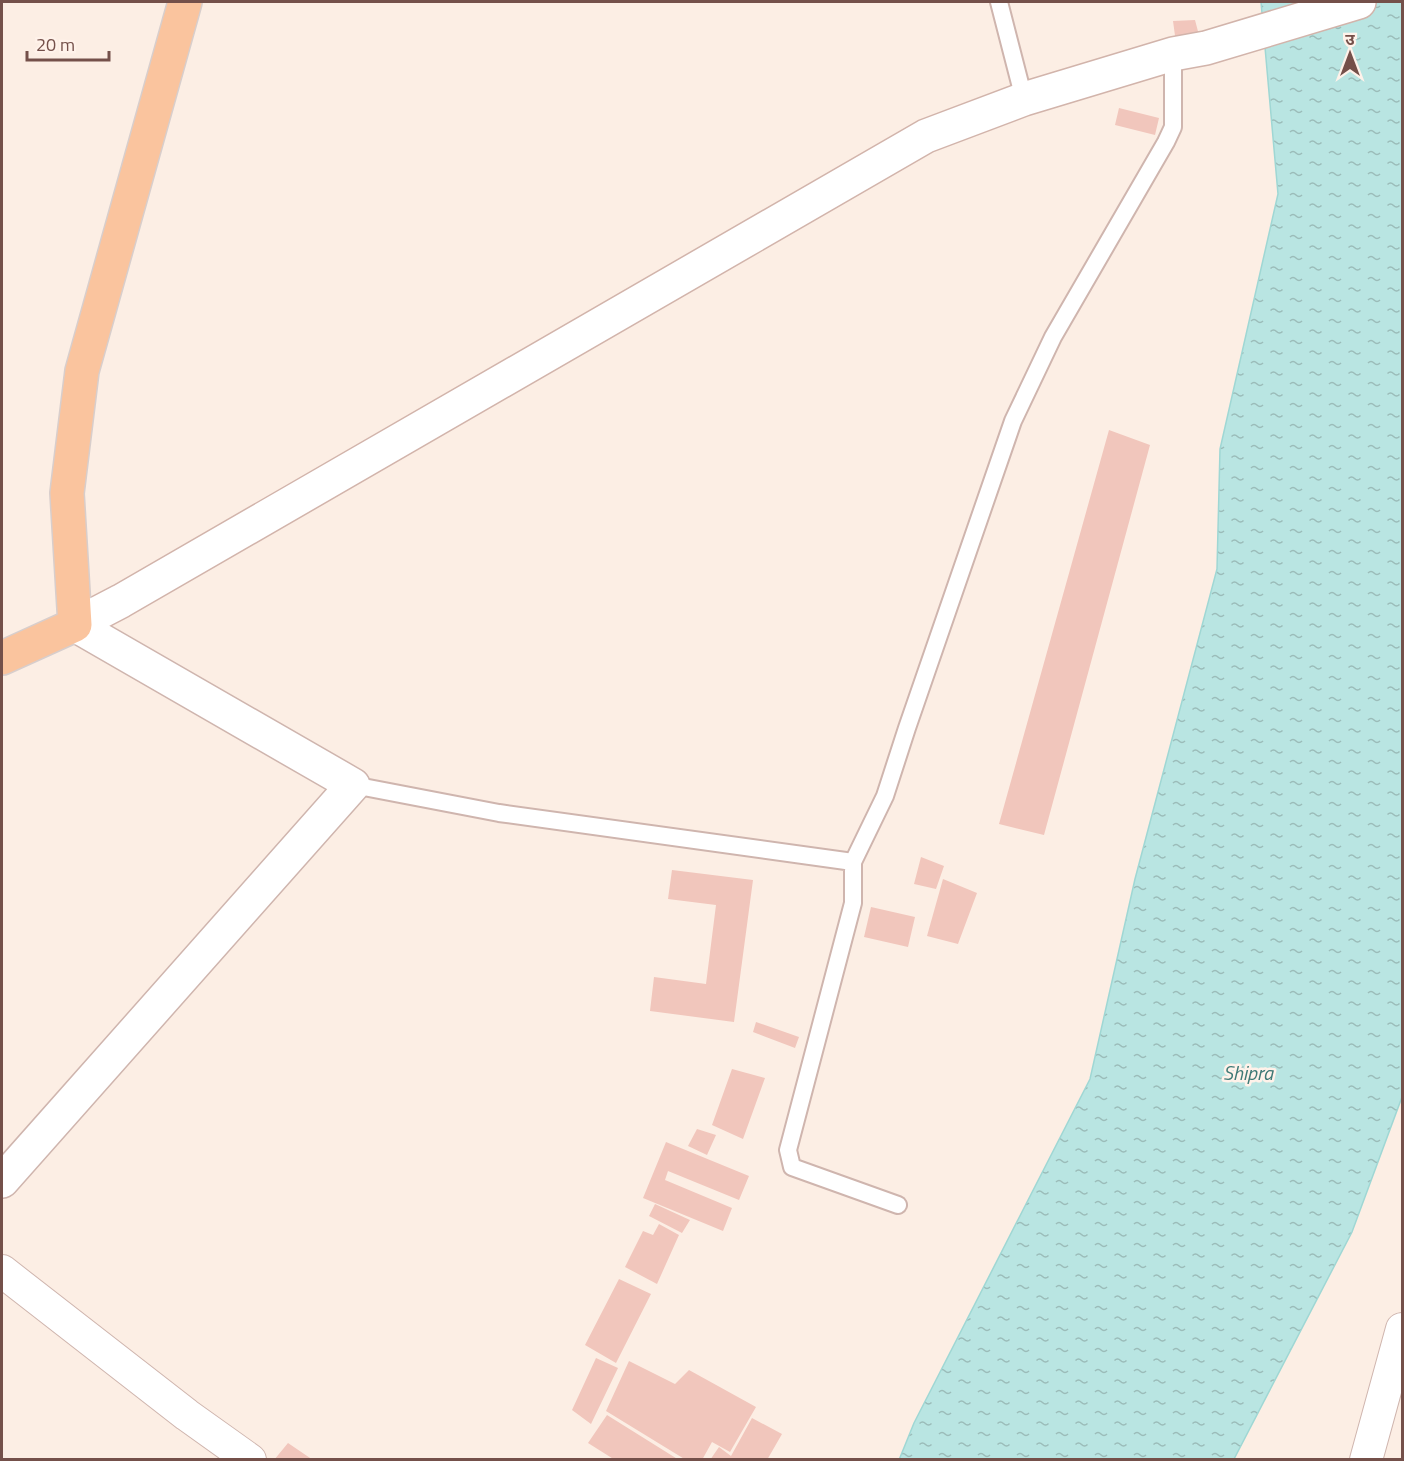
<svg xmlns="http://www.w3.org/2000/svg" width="1404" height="1461" font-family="'Titillium Web','Noto Sans Devanagari',sans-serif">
  <defs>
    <pattern id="water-ripples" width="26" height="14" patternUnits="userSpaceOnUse" patternTransform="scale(1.5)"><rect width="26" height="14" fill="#b9e5e2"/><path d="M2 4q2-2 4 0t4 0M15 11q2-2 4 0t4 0" fill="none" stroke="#9bbcb9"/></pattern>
  </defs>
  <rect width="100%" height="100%" fill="#fceee4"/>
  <path fill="url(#water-ripples)" stroke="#9fd7d4" stroke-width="1.5" d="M 1261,2 L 1402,2 L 1402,1097 L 1352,1232 L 1234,1459 L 899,1460 L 914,1423 L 1090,1079 L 1135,879 L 1217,569 L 1220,449 L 1278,194 Z"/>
  <path fill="#f1c6bc" d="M 1195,20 L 1200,39 L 1176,43 L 1173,21 Z
    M 1119,108 L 1159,118 L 1155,135 L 1115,125 Z
    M 1109,430 L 1150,445 L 1044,835 L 999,824 Z
    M 921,857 L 944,866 L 936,889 L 914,884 Z
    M 672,870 L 753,880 L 734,1022 L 650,1011 L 654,977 L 706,984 L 716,905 L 668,899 Z
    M 943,879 L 977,893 L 958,944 L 927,936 Z
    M 871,907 L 915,917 L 908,947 L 864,937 Z
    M 756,1022 L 799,1037 L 795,1048 L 753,1032 Z
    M 732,1069 L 765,1078 L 743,1139 L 712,1125 Z
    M 697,1129 L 716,1135 L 707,1155 L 688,1146 Z
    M 666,1142 L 749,1176 L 739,1200 L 668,1171 L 665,1180 L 732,1208 L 723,1231 L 643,1198 Z
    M 655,1204 L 690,1220 L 682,1233 L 649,1216 Z
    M 659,1224 L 679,1235 L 657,1284 L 625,1267 L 643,1231 L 653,1235 Z
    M 619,1279 L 651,1294 L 616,1363 L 585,1345 Z
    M 596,1358 L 618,1368 L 591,1424 L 572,1410 Z
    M 629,1361 L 675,1384 L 689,1370 L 756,1407 L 730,1452 L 712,1442 L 702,1460 L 686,1460 L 606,1411 Z
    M 607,1415 L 679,1460 L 615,1460 L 588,1443 Z
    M 752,1418 L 782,1434 L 767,1460 L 710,1460 L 719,1447 L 731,1456 Z
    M 288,1443 L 313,1460 L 274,1460 Z"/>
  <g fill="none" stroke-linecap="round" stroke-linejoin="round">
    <g stroke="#cfb5ae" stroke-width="20">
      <path id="service" d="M 999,2 L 1024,99
        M 353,785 L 499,813 L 853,862
        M 898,1205 L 792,1167 L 788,1150 L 853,903 L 853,862 L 885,796 L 907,728 L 1013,421 L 1053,337 L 1166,142 L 1173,127 L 1173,54"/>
    </g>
    <g stroke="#cfb5ae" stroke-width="34">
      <path id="minor" d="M 2,1271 L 187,1415 L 250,1460
        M 1366,1460 L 1402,1329"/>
    </g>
    <g stroke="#cfb5ae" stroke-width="36">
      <path id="tertiary" d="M 2,1181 L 353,785 L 75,625"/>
    </g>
    <g stroke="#d2b4ab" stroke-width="36">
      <path id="secondary" d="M 75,625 L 121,601 L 926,136 L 1024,99 L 1173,54 L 1206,48 L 1359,2"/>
    </g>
    <g stroke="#d8cecc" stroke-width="36">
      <path id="primary" d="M 2,658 L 75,625 L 67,493 L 82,371 L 185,2"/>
    </g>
    <use href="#service" stroke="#fff" stroke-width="16"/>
    <use href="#minor" stroke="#fff" stroke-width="32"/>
    <use href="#tertiary" stroke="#fff" stroke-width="33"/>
    <use href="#secondary" stroke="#fff" stroke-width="33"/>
    <use href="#primary" stroke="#fac49e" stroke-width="33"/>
  </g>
  <g text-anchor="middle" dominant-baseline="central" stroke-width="5" stroke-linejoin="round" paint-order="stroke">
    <g font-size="20" font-style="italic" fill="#3e7976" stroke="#fff2ea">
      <text x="1248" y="1072">Shipra</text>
    </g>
  </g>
  <rect width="1404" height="1461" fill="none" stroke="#74504a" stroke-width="6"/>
  <g transform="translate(1350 54)" stroke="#fff2ea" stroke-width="4.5" paint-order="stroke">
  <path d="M0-4.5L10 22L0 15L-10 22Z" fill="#74504a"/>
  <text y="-9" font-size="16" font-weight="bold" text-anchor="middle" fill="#74504a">उ</text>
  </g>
  <path d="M27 51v9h82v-9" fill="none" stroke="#74504a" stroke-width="3"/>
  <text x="36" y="51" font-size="18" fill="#74504a" stroke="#fff2ea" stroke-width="4.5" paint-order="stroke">20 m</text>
</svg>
